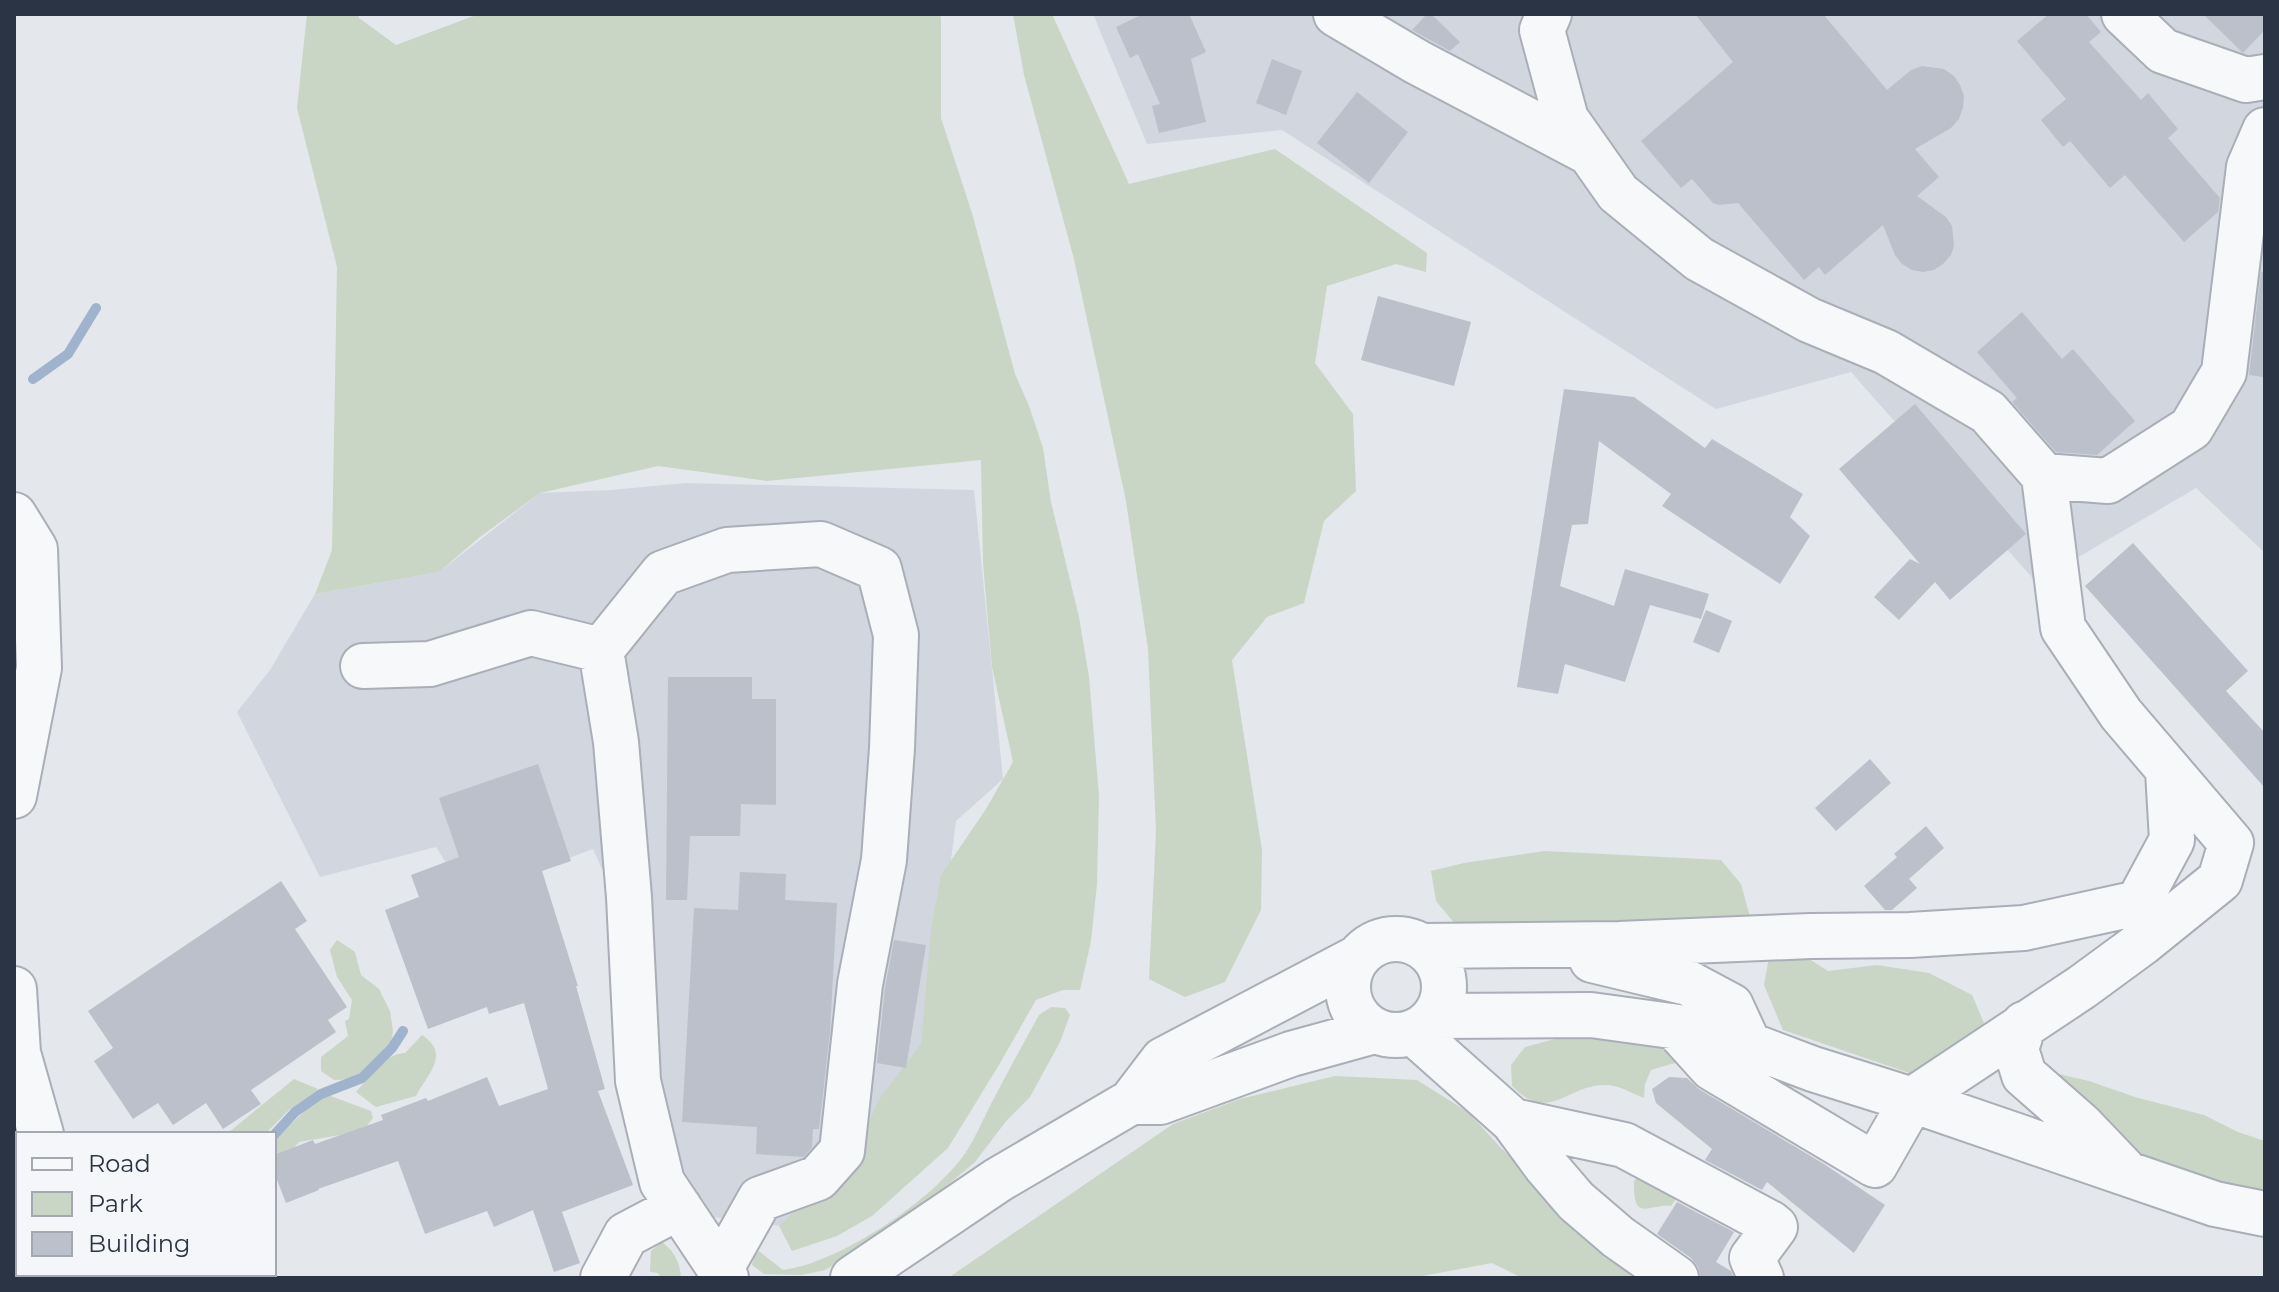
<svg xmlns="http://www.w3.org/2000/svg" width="2279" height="1292" font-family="Montserrat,sans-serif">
  <rect width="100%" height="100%" fill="#e4e7ec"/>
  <path fill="#d2d6de" d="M 1093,14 L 2265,14 L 2265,553 L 2196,488 L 2036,582 L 1851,372 L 1716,409 L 1282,130 L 1147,144 Z
    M 686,483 L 974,490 L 1003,779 L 956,821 L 945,907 L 937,1031 L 813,1230 L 705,1216 L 663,1143 L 652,980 L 593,849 L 467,896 L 436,847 L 320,877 L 237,712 L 270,670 L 315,594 L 439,572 L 540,493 L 611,490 Z"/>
  <path fill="#c9d6c5" d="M 307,14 L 358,14 L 359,18 L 396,45 L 479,14 L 937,14 L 941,17 L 941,118 L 972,213 L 1015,374 L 1029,406 L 1043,448 L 1051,502 L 1079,617 L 1089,677 L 1099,796 L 1097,884 L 1091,941 L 1080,990 L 1063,990 L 1036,1000 L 999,1065 L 948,1148 L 872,1216 L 837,1236 L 792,1251 L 779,1226 L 797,1209 L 845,1172 L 880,1098 L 921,1044 L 931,931 L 941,875 L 986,809 L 1013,762 L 992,667 L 983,563 L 981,460 L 767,481 L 658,466 L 540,493 L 480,537 L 439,572 L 315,594 L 332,550 L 337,267 L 297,108 Z
    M 1013,14 L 1052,14 L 1129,184 L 1275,149 L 1427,253 L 1426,272 L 1396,264 L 1327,286 L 1315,363 L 1353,414 L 1356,491 L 1324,521 L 1304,603 L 1267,617 L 1232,660 L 1262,850 L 1261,910 L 1225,982 L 1185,997 L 1149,979 L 1156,831 L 1148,649 L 1126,501 L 1074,259 L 1024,75 Z
    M 1545,851 L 1721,860 L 1741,884 L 1752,924 L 1455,924 L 1436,901 L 1431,871 L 1464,863 Z
    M 337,940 L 355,952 L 361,975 L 379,989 L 390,1011 L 393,1031 L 391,1044 L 372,1067 L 356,1079 L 334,1080 L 321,1071 L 321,1057 L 348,1036 L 345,1021 L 349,1019 L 352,1000 L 337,977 L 330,950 Z
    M 1803,955 L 1828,971 L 1877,965 L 1929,973 L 1972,995 L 1984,1023 L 1972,1047 L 1921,1077 L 1783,1030 L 1764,985 L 1769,957 Z
    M 1051,1007 L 1065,1008 L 1070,1015 L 1060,1042 L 1030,1097 L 1007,1120 L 975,1162 L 898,1227 L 825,1270 L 802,1275 L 764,1274 L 752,1265 L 754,1257 L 759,1251 L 783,1270 C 839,1263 934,1200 966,1152 C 976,1137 983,1119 992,1102 C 1007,1073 1023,1044 1039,1015 Z
    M 1635,1034 L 1679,1051 L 1675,1063 L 1651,1070 L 1645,1084 L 1644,1098 C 1633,1094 1619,1085 1607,1085 C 1568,1083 1550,1125 1512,1086 L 1511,1065 L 1525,1047 L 1570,1035 Z
    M 422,1035 C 452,1055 426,1075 416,1096 L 376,1107 L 356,1092 C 370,1077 383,1054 405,1053 Z
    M 2041,1070 L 2089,1081 L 2135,1097 L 2204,1115 L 2238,1132 L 2265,1141 L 2265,1206 L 2142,1170 Z
    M 1335,1076 L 1417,1080 L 1468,1112 L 1501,1148 L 1622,1262 L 1632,1278 L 1522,1278 L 1492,1263 L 1412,1278 L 948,1278 L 1173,1124 L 1240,1099 Z
    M 294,1079 L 318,1089 L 311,1101 L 290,1109 L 267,1132 L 264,1134 L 210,1134 L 229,1132 Z
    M 328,1095 L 371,1111 L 373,1118 L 363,1131 L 299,1142 L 274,1170 L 274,1140 L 315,1101 Z
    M 1639,1176 L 1681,1191 L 1671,1206 C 1649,1203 1633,1224 1634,1181 Z
    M 662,1242 C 674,1251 680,1262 681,1278 L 661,1278 L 658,1273 L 650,1272 L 651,1251 Z"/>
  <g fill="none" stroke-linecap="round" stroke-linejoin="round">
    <path stroke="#9fb4cc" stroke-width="10" d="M 33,379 L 68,354 L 96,308
      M 274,1135 L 295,1112 L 321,1094 L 362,1078 L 392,1048 L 403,1031"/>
  </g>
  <path fill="#bbc0ca" d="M 1143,14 L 1189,14 L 1206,52 L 1191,59 L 1206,122 L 1159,133 L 1152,106 L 1160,104 L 1138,54 L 1130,58 L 1116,27 Z
    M 1427,14 L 1431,14 L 1460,42 L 1450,51 L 1412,30 Z
    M 1695,14 L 1823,14 L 1887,90 L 1911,70 L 1922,66 L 1944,69 L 1954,76 L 1960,85 L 1964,96 L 1963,108 L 1959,119 L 1951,128 L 1915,149 L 1939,177 L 1917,196 L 1946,217 L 1952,226 L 1954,246 L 1951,255 L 1943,264 L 1934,270 L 1923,272 L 1912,270 L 1902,264 L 1895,255 L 1883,225 L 1825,275 L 1819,267 L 1804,280 L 1738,203 L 1719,205 L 1713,203 L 1692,179 L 1681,188 L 1641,141 L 1733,62 Z
    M 2049,14 L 2086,14 L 2101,32 L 2089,42 L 2141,100 L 2148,93 L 2178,129 L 2168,138 L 2220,198 L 2218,212 L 2184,242 L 2125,175 L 2110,188 L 2070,141 L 2063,147 L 2041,120 L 2066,99 L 2017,41 Z
    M 2203,14 L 2265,14 L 2265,30 L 2243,53 Z
    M 1272,59 L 1302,71 L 1286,115 L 1256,103 Z
    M 1357,92 L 1408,132 L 1369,183 L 1317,143 Z
    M 2261,272 L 2265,272 L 2263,377 L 2249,375 Z
    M 1378,296 L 1471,322 L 1454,386 L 1361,360 Z
    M 2022,312 L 2062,359 L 2073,349 L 2135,421 L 2097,455 L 2056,452 L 2012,402 L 2017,398 L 1977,352 Z
    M 1564,389 L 1634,397 L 1705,448 L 1712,439 L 1803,494 L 1790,517 L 1810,536 L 1780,584 L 1662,506 L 1671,494 L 1599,441 L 1588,524 L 1572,525 L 1560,586 L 1614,606 L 1625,569 L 1709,594 L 1701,619 L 1650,605 L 1625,682 L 1565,664 L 1558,694 L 1517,687 Z
    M 1915,404 L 2026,534 L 1950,600 L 1935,582 L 1899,620 L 1874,597 L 1910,559 L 1920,564 L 1839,469 Z
    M 2133,543 L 2248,671 L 2226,691 L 2265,733 L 2265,788 L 2085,586 Z
    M 1706,610 L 1732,621 L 1719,653 L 1693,642 Z
    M 668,677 L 752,677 L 752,699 L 776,699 L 776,805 L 741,804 L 740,836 L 690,836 L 687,900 L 666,900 Z
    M 1870,759 L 1891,783 L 1836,831 L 1815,808 Z
    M 538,764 L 571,861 L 542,871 L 578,986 L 576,986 L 605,1089 L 598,1091 L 633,1185 L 562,1212 L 580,1263 L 554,1272 L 533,1210 L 494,1227 L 487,1211 L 425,1234 L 398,1161 L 318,1189 L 319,1190 L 286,1203 L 274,1172 L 274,1155 L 313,1140 L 315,1144 L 383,1120 L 381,1115 L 426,1098 L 428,1101 L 487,1077 L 499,1106 L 548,1089 L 524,1003 L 489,1014 L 487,1007 L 428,1029 L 385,910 L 419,897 L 411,875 L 459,857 L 439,798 Z
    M 1926,826 L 1944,848 L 1909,879 L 1917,888 L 1892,910 L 1885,910 L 1864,886 L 1897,857 L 1894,854 Z
    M 740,872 L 786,874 L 785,900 L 837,903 L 830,1032 L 819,1129 L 813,1129 L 812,1147 L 804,1157 L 756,1154 L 757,1127 L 682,1122 L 694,908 L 738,910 Z
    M 281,881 L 307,921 L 295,929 L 347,1007 L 328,1020 L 336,1032 L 251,1090 L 261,1104 L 223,1129 L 206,1103 L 173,1125 L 158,1103 L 133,1119 L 94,1061 L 113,1048 L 88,1011 Z
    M 894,940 L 926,945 L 906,1068 L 877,1063 L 885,988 Z
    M 1669,1077 L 1687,1078 L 1699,1089 L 1824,1164 L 1885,1205 L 1854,1253 L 1767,1182 L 1762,1190 L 1705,1160 L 1712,1149 L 1656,1103 L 1652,1089 Z
    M 1677,1202 L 1734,1232 L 1716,1262 L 1731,1271 L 1734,1278 L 1701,1278 L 1698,1267 L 1691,1258 L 1657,1234 Z"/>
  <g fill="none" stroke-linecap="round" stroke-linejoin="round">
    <g stroke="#a9aeb7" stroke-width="48">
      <path id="minor" d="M 1336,14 L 1417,62 L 1586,151
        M 1549,14 L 1542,30 L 1566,119 L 1618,193 L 1699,259 L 1809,320 L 1886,352 L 1988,412 L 2044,476 L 2063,628 L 2121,714 L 2231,843 L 2220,880 L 2142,943 L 2082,987 L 1912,1100 L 1875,1165 L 1712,1068 L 1675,1027
        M 2124,14 L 2163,51 L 2246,80 L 2265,77
        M 2044,476 L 2108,481 L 2191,428 L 2224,372 L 2249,167 L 2265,130
        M 14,515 L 35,549 L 39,668 L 14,796
        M 601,650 L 663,573 L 727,550 L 821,544 L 879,569 L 896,635 L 892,748 L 884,860 L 860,984 L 842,1151 L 818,1178 L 760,1199 L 720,1270
        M 363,666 L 430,664 L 531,633 L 601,650 L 616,742 L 629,897 L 638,1081 L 662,1182 L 726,1278
        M1348 987a48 48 0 1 1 96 0a48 48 0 1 1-96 0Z
        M 1423,946 L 1619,944 L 1811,936 L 1910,935 L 2024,928 L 2138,903 L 2172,840 L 2168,771
        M 1592,960 L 1688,983 L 1731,1006 L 1749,1045
        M 14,989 L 18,1053 L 41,1134
        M 1435,1016 L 1591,1015 L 1715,1032 L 1813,1069 L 1912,1100 L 2215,1204 L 2265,1214
        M 2024,1024 L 2016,1049 L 2024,1075 L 2081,1125 L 2123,1169
        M 1413,1032 L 1513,1121 L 1546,1166 L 1576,1201 L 1618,1237 L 1676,1278
        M 1131,1102 L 1160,1102 L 1291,1054 L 1374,1031
        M 1513,1121 L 1624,1145 L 1770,1223 L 1775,1227 L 1752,1258 L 1761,1278
        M 14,1267 L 18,1267
        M 142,1274 L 145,1278
        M 603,1278 L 626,1235 L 679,1207
        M 853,1278 L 998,1180 L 1131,1102 L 1163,1060 L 1357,958"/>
    </g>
    <use href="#minor" stroke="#f7f8fa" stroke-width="44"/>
  </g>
  <rect width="2279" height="1292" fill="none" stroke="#2b3445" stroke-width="32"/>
  <rect x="16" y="1132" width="260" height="144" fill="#f4f6f9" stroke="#a4a8b1" stroke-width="2"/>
  <rect x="32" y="1158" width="40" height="12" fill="#f7f8fa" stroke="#a4a8b1" stroke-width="2"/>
  <text x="88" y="1172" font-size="24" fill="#2b3445">Road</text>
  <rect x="32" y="1192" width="40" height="24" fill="#c9d6c5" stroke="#a4a8b1" stroke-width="2"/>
  <text x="88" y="1212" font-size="24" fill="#2b3445">Park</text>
  <rect x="32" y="1232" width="40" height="24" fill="#bbc0ca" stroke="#a4a8b1" stroke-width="2"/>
  <text x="88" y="1252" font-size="24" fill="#2b3445">Building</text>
</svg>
